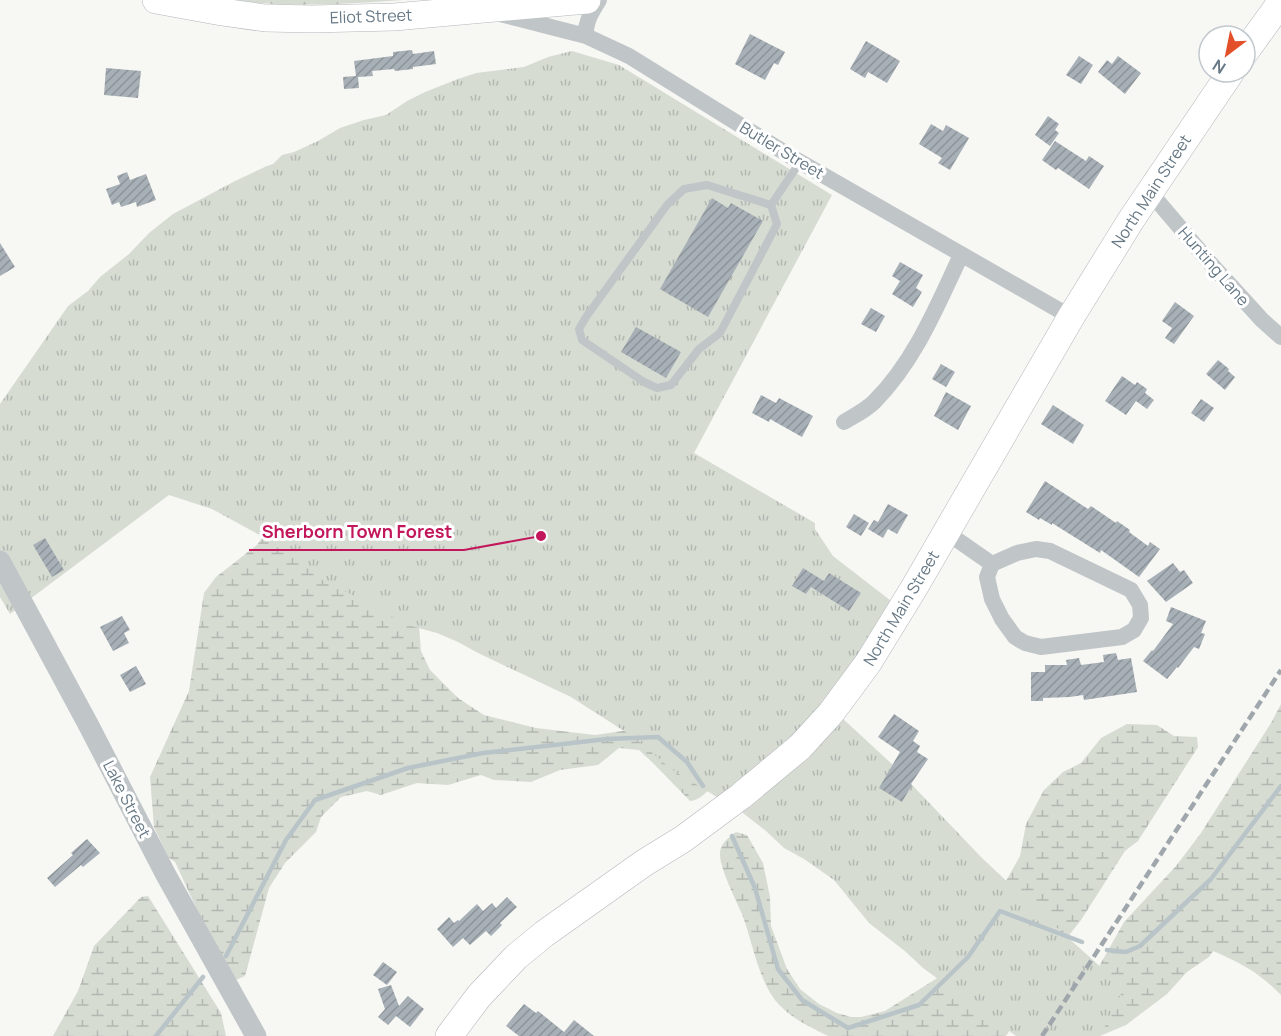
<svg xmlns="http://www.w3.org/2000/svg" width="1281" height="1036" font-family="Manrope,sans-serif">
  <defs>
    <pattern id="forest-firs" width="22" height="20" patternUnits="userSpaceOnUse" patternTransform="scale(1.5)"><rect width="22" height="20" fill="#d7dcd3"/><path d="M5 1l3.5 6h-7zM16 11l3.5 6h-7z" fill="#b2b7b1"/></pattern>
    <pattern id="wetland-marsh" width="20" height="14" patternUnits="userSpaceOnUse" patternTransform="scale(1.5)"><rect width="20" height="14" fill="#d7dcd3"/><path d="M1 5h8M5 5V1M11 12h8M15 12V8" fill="none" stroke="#b2b7b1"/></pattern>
    <pattern id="park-tufts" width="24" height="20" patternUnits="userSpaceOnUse" patternTransform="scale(1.5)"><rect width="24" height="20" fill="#d7dcd3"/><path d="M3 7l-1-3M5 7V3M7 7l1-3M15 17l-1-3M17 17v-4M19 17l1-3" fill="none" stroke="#b2b7b1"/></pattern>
    <pattern id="building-hatch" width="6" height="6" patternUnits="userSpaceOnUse" patternTransform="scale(1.5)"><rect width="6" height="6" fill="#a7b0b6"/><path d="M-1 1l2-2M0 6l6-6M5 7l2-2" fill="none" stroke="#8c949a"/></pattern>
  </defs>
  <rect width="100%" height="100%" fill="#f7f7f4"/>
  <path fill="url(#forest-firs)" d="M 229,0 L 403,0 C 345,4 288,8 229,0 Z"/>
  <path fill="url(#wetland-marsh)" d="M 309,473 L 418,613 L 421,651 L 430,670 L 458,698 L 484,715 L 536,728 L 595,735 L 670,724 L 716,783 C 709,789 700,801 690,801 L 654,764 L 639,750 L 619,748 L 598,765 L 560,770 L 531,782 L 494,780 L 481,775 L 448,785 L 417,783 L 381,795 L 367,791 L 341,797 L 321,817 L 316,832 L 285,863 L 269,888 L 245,976 L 236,980 L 213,944 L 175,862 L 168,857 L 154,827 L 150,777 L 189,691 L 204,593 L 216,577 L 257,545 Z
    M 1281,704 L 1281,995 C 1258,972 1243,964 1213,951 L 1209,957 L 1187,972 L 1167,994 L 1126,1025 L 1100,1036 L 1069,1036 L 1096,972 L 1124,922 L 1176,866 L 1201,833 L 1271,723 Z
    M 1127,724 L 1157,725 L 1174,736 L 1197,737 L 1198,747 L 1138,841 L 1125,851 L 1081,920 L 1056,952 L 1032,996 L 1006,1036 L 828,1036 C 807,1025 791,1019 775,1000 C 758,978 752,940 742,914 C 736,900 719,867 720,853 C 720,844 729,837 736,832 L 747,835 L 763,863 L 770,897 L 771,926 L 787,969 L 800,989 L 819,1004 L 837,1013 L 851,1017 L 861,1017 L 885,1011 L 942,975 L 1006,881 L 1020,856 L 1026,824 L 1044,790 L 1063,772 L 1081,763 L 1101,738 Z
    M 148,896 L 221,1013 L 226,1036 L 53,1036 L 78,991 L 94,946 L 141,897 Z"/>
  <path fill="url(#park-tufts)" d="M 572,51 L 619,65 L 832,195 L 694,453 L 815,523 L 815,529 L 833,556 L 895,604 L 841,717 L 893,765 L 982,858 L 1044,916 L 1124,988 L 1100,1036 L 1016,1036 L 923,968 L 906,952 L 869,923 L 834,880 L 804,859 L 784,848 L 766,831 L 743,813 L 671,769 L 635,738 L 571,697 L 478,653 L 458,642 L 437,633 L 404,624 L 385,612 L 319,578 L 285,549 L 212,509 L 169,495 L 10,614 L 0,597 L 0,404 L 68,306 L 88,291 L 100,277 L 129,254 L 149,233 L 173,214 L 235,181 L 267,166 L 273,164 L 282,155 L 294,152 L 318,141 L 340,128 L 364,120 L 386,115 L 407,101 L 425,92 L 458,79 L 476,73 L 524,67 L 548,57 Z"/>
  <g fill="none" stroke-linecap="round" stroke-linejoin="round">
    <path stroke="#b8c4c8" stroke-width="4.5" d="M 732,836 L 755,888 L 778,969 L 802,1000 L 848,1028 L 919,1005 L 968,957 L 1000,911 L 1082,942
      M 1107,950 L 1126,952 L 1140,946 L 1211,879 L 1281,786
      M 226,956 L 286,840 L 315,800 L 408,768 L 483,753 L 607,739 L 658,737 L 687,762 L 703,786
      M 156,1036 L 203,977"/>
  </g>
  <path fill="url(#building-hatch)" d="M 750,34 L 785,52 L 778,65 L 774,63 L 765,80 L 735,64 Z
    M 866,41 L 900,61 L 887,83 L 868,72 L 865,78 L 850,69 Z
    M 412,50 L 413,54 L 434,51 L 436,64 L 413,67 L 413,69 L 395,71 L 394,69 L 372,71 L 373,76 L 358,77 L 359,88 L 344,89 L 343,77 L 356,76 L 354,61 L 393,56 L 393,52 Z
    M 1079,56 L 1093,65 L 1081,84 L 1066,75 Z
    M 1118,56 L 1141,73 L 1125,94 L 1098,72 L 1107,60 L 1112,64 Z
    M 106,68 L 141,71 L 138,98 L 104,95 Z
    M 1048,116 L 1059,124 L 1055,130 L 1059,133 L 1050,146 L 1035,135 Z
    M 931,124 L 943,131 L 946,125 L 969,138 L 950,170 L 938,163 L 942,158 L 919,144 Z
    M 1055,141 L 1086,161 L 1089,156 L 1104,166 L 1089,189 L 1058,168 L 1056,170 L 1042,160 Z
    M 127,172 L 130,180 L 146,174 L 156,200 L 137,207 L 136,202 L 121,207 L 119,202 L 112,205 L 106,189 L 120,184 L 117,176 Z
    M 712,198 L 728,208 L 731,203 L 763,221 L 708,317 L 660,289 Z
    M 0,243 L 15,267 L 0,276 Z
    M 900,262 L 923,275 L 916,288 L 922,292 L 913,307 L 892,294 L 900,281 L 892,276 Z
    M 1175,302 L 1194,316 L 1174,344 L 1165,338 L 1172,328 L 1162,321 Z
    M 871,308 L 885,316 L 876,332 L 861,324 Z
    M 636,327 L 681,352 L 666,378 L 621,352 Z
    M 1218,360 L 1229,369 L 1228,371 L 1235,377 L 1225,390 L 1206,374 Z
    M 941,364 L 955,372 L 946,387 L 932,379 Z
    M 1122,376 L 1135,385 L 1137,382 L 1147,389 L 1145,393 L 1154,400 L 1147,409 L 1136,401 L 1126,415 L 1105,401 Z
    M 946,392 L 971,406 L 958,430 L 934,416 Z
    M 761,395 L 776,403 L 779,398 L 813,416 L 802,437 L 770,419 L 769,422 L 752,413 Z
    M 1201,399 L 1214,408 L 1204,422 L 1191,413 Z
    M 1053,405 L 1084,425 L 1073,444 L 1041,424 Z
    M 1045,481 L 1088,509 L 1091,506 L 1116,523 L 1117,521 L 1130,530 L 1129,532 L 1148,546 L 1150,542 L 1160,549 L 1139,577 L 1101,550 L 1100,553 L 1052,523 L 1052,525 L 1040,518 L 1039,520 L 1026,512 Z
    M 888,504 L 908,515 L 897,534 L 888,529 L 883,538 L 868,529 L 874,520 L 878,522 Z
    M 854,514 L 869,523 L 861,536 L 846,527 Z
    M 45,538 L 64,570 L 52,577 L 33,545 Z
    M 1173,563 L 1180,572 L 1184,570 L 1193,583 L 1166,602 L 1147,581 Z
    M 803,568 L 824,581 L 829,573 L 861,593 L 849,611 L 811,587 L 806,594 L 792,586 Z
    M 1171,607 L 1206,621 L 1201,633 L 1205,634 L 1199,649 L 1194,647 L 1178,668 L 1177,667 L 1167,679 L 1143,661 L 1152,650 L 1153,651 L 1173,624 L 1166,621 Z
    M 122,616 L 130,630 L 124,633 L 129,643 L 113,651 L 100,627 Z
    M 1116,653 L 1118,660 L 1131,658 L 1137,692 L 1084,700 L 1083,695 L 1070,697 L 1043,698 L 1043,701 L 1031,701 L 1031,672 L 1045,672 L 1045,665 L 1067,665 L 1066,660 L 1079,658 L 1081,665 L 1104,662 L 1103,655 Z
    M 136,666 L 146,684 L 130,692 L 120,675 Z
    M 894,714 L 919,731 L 913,741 L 920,746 L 917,752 L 928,759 L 911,784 L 912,785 L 902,802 L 879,788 L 900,752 L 878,737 Z
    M 87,839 L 100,853 L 83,867 L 81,865 L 55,887 L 47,878 L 73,855 L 71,853 Z
    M 507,897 L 517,907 L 500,923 L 502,925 L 491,936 L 486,931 L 470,945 L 463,938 L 453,947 L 437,929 L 449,917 L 454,923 L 458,920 L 459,921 L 477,904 L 483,911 L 492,903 L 496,908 Z
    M 383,962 L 397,972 L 387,985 L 373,975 Z
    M 391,985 L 399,1006 L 408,996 L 424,1009 L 410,1027 L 396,1016 L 388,1025 L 378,1017 L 385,1009 L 378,989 Z
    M 524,1004 L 536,1013 L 538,1011 L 564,1032 L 574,1020 L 594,1036 L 519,1036 L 506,1026 Z"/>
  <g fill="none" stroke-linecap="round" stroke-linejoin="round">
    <g stroke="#b2b7bb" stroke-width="28">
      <path id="primary" d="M 156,0 L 222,12 L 265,18 L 312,19 L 394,17 L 587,0
        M 1245,52 L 1281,2
        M 449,1036 L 479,996 L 516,957 L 544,934 L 644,863 L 683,839 L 741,796 L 800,747 L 831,713 L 868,663 L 914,588 L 1071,317 L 1131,220 L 1231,72"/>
    </g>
    <path stroke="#c0c5c8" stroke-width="8" d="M 771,205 L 777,224 L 720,333 L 699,349 L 671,385 L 657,388 L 644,382 L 582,340 L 579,329 L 586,317 L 667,205 L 684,189 L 707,185 L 771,205 L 800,162"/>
    <path stroke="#c0c5c8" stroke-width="16" d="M 500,14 L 586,36 L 629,56 L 795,159 L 1071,317
      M 586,36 C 585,21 592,12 599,0
      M 1149,191 L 1210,263 L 1262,320 L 1281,337
      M 844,422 C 854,416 866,410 874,402 C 915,361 937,306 961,255
      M 946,532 L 992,564
      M 1036,549 L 1050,551 L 1131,590 L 1140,605 L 1141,618 L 1134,630 L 1122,637 L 1041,647 L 1025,643 L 1015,637 L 1002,619 L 992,599 L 987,577 L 992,564 L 1017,553 Z"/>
    <path stroke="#c0c5c8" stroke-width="21" d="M 0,561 L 89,726 L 166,875 L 256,1036"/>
    <use href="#primary" stroke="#fff" stroke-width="27"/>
    <path stroke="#9fa7ac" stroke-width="4.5" stroke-dasharray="9 4.5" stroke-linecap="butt" d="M 1042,1036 L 1281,670"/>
  </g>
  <g text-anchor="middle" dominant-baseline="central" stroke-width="6" stroke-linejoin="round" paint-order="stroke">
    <g font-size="16" fill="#667885" stroke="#fff">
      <text transform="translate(371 16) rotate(-2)">Eliot Street</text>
      <text transform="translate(782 150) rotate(31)">Butler Street</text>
      <text transform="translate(1151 191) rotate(-57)">North Main Street</text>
      <text transform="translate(1214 266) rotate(49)">Hunting Lane</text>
      <text transform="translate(901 608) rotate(-59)">North Main Street</text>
      <text transform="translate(127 799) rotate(63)">Lake Street</text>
    </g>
  </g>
  <path fill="none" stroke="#c2185b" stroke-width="2" d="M541 536L464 550H249"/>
  <circle fill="#c2185b" stroke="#fff" stroke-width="2" cx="541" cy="536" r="6"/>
  <g font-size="18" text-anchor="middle" font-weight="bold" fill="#c2185b" stroke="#fff" stroke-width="6" stroke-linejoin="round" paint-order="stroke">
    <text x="357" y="538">Sherborn Town Forest</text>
  </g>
  <g transform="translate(1227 54) rotate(212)"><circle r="28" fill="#ffffff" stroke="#c2c9ce" stroke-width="1.5"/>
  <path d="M0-4.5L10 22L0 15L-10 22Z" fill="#e34f29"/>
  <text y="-9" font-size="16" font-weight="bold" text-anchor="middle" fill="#667885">N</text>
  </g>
</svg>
